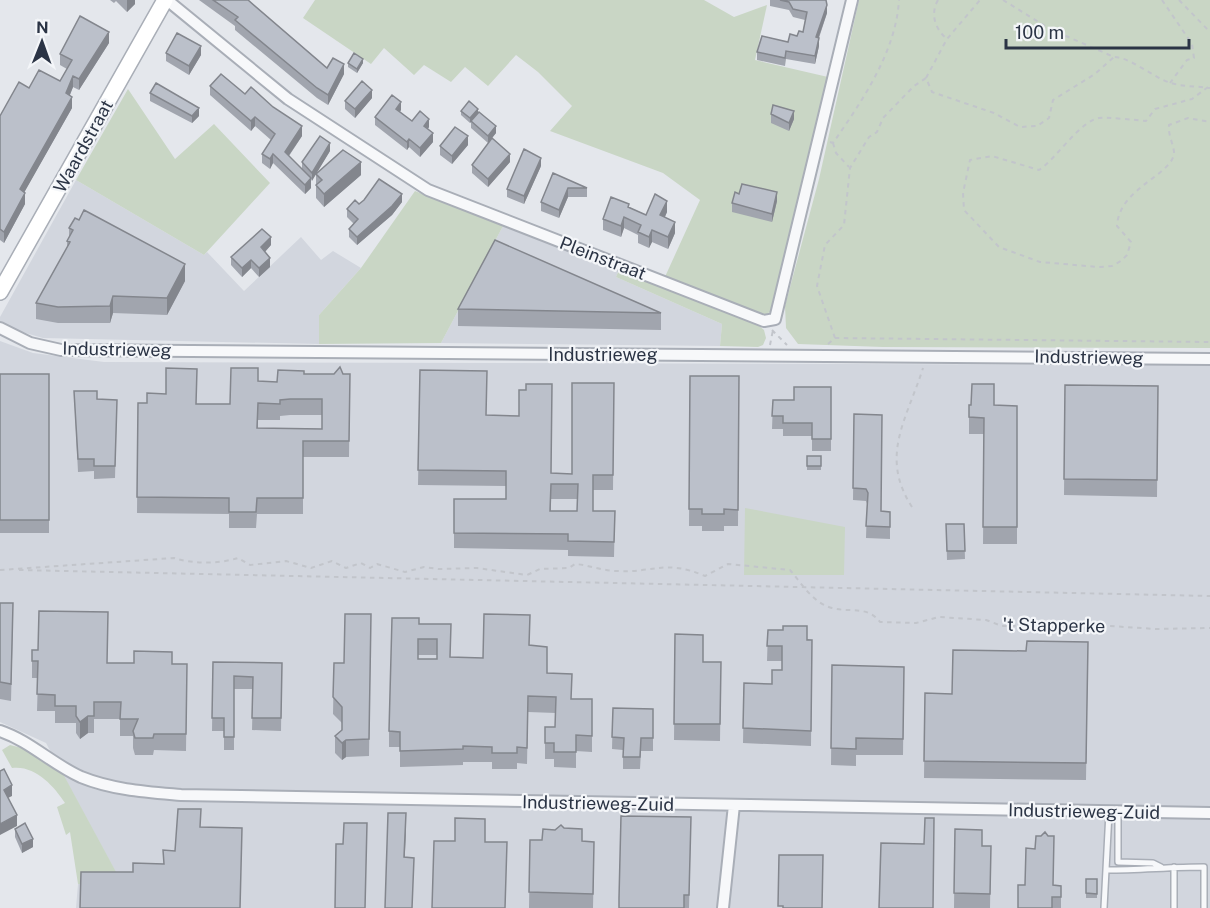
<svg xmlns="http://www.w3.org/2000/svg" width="1210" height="908" font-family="'Public Sans',sans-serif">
  <rect width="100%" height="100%" fill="#e4e7ec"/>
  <path fill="#d2d6de" d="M 76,180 L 204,255 L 207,252 L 244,291 L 301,237 L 321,260 L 333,251 L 361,268 L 319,315 L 319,344 L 43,338 L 22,332 L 0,321 L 0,317 Z
    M 503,226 L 619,270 L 616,277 L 722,324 L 720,346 L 441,343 Z
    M 0,341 L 33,353 L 104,362 L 1210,365 L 1210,908 L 76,908 L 78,884 L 121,882 L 46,743 L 0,722 Z"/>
  <path fill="#c9d6c5" d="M 315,0 L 704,0 L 734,17 L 767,5 L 755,60 L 828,77 L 770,312 L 765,315 L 664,279 L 700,200 L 663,173 L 550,131 L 572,106 L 538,72 L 516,55 L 488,86 L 465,67 L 451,82 L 424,65 L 414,75 L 384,48 L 371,64 L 303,18 Z
    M 859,0 L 1210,0 L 1210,348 L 883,347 L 798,344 L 786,328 L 785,306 L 819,179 Z
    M 128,89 L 175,159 L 214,124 L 270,183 L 204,255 L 76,180 Z
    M 415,191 L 503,226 L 441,343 L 319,344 L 319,315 L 361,268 Z
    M 619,270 L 758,325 L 764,330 L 766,338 L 763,345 L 758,347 L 720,346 L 722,324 L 616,277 Z
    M 745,508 L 845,527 L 844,575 L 744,575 Z
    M 10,745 L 22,748 L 61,770 L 122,883 L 78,884 L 70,832 L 66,835 L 57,807 L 65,803 C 54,786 35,765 12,768 L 2,750 Z"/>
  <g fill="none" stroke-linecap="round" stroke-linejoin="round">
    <g stroke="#a9aeb7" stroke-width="8">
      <path id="lane" d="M 1118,812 L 1118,862 L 1153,863 L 1161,867
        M 1107,870 C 1140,870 1171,867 1204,867 L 1204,908
        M 1104,908 L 1109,812
        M 1174,908 L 1174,867"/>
    </g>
    <g stroke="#a9aeb7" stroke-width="14">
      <path id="street" d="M 167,0 L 288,99 L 428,190 L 764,321 L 775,319 L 852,0
        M 0,328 L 30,343 L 61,350 L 1210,359
        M 0,731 C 30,741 52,764 81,777 C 113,790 147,792 181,795 L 1210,813
        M 723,908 L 734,805"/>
    </g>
    <g stroke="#a9aeb7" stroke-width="18">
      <path id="secondary" d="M 0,292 L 165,0"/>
    </g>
    <path stroke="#c2c5cb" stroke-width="2" stroke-dasharray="4.5 4.5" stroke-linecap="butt" d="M 938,0 C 930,14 935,29 947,39
      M 1003,0 L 1050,29 L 1114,57 C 1130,57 1154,78 1171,83 C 1184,87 1197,86 1210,88
      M 1162,0 L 1192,44 L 1194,58 L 1187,60 L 1170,83
      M 1179,0 L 1210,32
      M 926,78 L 947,39 L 980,0
      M 1208,87 L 1192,99 L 1155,109 L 1146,121 C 1136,120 1107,117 1099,118 C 1080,121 1056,159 1039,170 L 992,156 L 970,160 L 963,193 L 964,210 L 999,247 L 1040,262 L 1099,267 L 1112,266 L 1121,261 L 1127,255 L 1131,242 L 1117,226 C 1119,187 1174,175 1174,152 C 1173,143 1168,135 1169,125 L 1188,118 L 1210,122
      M 830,142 L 833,143 C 862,101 896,52 899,0
      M 833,143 L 836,153 L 849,167
      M 772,330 L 787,345
      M 835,338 L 817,286 L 825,245 L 844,225 L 850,168 L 869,137 L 877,132 L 883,118 L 914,86 L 926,78 L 932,92 L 994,113 L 1020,127 L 1037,126 L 1049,118 L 1053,100 L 1095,74 L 1114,57
      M 828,344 L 835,338 L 1210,342
      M 770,345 L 773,330
      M 912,507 C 879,456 907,419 923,368
      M 0,570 L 174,558 C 193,564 219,564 238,558 L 250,565 L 286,561 L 311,568 L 332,561 L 346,568 L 361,563 L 370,568 L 377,564 L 405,572 L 424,567 L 438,569 L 477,568 L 527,575 L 540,569 L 569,568 L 575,564 C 589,565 603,571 617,571 C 654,573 665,559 705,576 L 728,564 L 790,570 C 802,584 813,603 832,608 C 850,613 867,605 880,622 L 916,623 L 939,617 L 986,620 L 1002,626 L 1094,625 L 1156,629 L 1210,628
      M 19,570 L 1210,596"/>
    <use href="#lane" stroke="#f7f8fa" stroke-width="5"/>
    <use href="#street" stroke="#f7f8fa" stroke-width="10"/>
    <use href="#secondary" stroke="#fff" stroke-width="15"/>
  </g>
  <path fill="#a1a5ae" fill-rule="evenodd" d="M 110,0 L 135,0 L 135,4 L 127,12 L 116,1 L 114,3 Z
    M 199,0 L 249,0 L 249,1 L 327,68 L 344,74 L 328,105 L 317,98 L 235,30 L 235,26 Z
    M 770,0 L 826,0 L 827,13 L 819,38 L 819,46 L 815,64 L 786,59 L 785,66 L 757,60 L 757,52 L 788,42 L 803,32 L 805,20 L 793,17 L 789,10 L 770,6 Z
    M 109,43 L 79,90 L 73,87 L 70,95 L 72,108 L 24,192 L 25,204 L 4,243 L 0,240 L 0,116 L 29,88 L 60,81 L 67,69 L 60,65 L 60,54 Z
    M 166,53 L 201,55 L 189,75 L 166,61 Z
    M 348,63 L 363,63 L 357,73 L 348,67 Z
    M 210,86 L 245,94 L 302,136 L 289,156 L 302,169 L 302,162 L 330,151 L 311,181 L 311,188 L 305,194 L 273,163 L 270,169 L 262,163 L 262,154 L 271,140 L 255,126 L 251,131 L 210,95 Z
    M 150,93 L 199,116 L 192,123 L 150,101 Z
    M 372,98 L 355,118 L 345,109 L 345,101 Z
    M 401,110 L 400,112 L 412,121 L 429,127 L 428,129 L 433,142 L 420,157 L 409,147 L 407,150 L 375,125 L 375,117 Z
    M 461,111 L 478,112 L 496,133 L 488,143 L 471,128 L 471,122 L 470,123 L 461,115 Z
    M 771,114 L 794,119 L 789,131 L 771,123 Z
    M 468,145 L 452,164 L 440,155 L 440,146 Z
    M 510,162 L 488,187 L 472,173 L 472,165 Z
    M 541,166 L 524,204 L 507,197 L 507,189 Z
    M 553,173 L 587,188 L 587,197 L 568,197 L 559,218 L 541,211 L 541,202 Z
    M 316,174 L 361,175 L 324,207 L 316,198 Z
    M 777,201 L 772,222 L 732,212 L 732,203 Z
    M 402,202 L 392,215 L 357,245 L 349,237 L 349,229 L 354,224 L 347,217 L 347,209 L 359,204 Z
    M 629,207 L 646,215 L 667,212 L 665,217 L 675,233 L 668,249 L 652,242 L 649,248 L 638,243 L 638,235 L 624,228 L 621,237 L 603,230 L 603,219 Z
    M 69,228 L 185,281 L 167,315 L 113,313 L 110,323 L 58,323 L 36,319 L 36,303 L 67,248 L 67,241 L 69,237 Z
    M 271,245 L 265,252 L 270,267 L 259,277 L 251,268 L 242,277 L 231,265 L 231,257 Z
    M 458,309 L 661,313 L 661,330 L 458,326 Z
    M 420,370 L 486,415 L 551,473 L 572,474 L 614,383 L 613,490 L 593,490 L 593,511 L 615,511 L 614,557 L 568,556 L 568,550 L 454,548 L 454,499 L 506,499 L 506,486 L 418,485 ZM 551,499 L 577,499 L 577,511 L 551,511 Z
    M 0,374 L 49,374 L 49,533 L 0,533 Z
    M 304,374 L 350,374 L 349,457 L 303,457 L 303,514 L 257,514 L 256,528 L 229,528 L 229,514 L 137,513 L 138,403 L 147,403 L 166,394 L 197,404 L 230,404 L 258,381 L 277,382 ZM 290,415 L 322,415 L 322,429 L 258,428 L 258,420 L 280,420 L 280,416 Z
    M 690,376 L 739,376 L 738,526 L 724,526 L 724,531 L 702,531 L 702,526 L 689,526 Z
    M 1065,385 L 1158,386 L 1157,497 L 1064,495 Z
    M 831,387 L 831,451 L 812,451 L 812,436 L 783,436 L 783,429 L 772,429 L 773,400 L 794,400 Z
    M 74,391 L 97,399 L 117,400 L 115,478 L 94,479 L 94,471 L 78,472 Z
    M 969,405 L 1017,406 L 1017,544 L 983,544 L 984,434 L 969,434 Z
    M 854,414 L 881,511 L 890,512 L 890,539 L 866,538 L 867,504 L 866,501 L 853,500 Z
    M 807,456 L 821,456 L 821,470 L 807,470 Z
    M 946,524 L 964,524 L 965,559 L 947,560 Z
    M 0,603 L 13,620 L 11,701 L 0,699 Z
    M 371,614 L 369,756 L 346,757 L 342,760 L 335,753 L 335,736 L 342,730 L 342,723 L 333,714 L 334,663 L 344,663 Z
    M 419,624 L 451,624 L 450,657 L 483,658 L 530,645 L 547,673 L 571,699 L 592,699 L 592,752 L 576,751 L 576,768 L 554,767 L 554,759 L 545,759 L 545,727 L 555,727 L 556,713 L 528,712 L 527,764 L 517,763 L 517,769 L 492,769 L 492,762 L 463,762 L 463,765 L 400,767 L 400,747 L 389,747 L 389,731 ZM 418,655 L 437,655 L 437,659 L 418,659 Z
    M 768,630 L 812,640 L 811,746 L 743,743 L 744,683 L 772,684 L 782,670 L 782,661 L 767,661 Z
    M 675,634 L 703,662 L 721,662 L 720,741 L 674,740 Z
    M 1088,642 L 1086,780 L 924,778 L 925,693 L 952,694 L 1026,651 Z
    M 32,650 L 107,663 L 187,664 L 186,751 L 154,750 L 153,755 L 135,755 L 133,748 L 133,736 L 120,736 L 120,719 L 94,719 L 94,733 L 88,733 L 80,739 L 76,733 L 76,723 L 55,723 L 55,711 L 37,711 L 38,678 L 32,678 Z
    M 213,662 L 282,663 L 281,731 L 252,730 L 253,689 L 234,689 L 234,750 L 224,750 L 224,731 L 212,731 Z
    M 832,665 L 904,667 L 903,755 L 856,755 L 856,766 L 831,765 Z
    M 613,708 L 653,709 L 653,751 L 641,751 L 640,769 L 623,769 L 623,750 L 612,749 Z
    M 621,816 L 691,817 L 689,908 L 619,908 Z
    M 564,828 L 582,841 L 594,858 L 593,908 L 529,908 L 530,840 L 542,840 L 555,830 Z
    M 15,829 L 33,847 L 22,853 L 15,837 Z
    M 955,829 L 982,846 L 991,846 L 990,908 L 954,908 Z
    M 1035,849 L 1053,885 L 1061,886 L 1061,908 L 1018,908 Z
    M 1086,879 L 1097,879 L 1097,898 L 1086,898 Z"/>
  <path fill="#83868d" d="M 127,0 L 135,0 L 135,4 L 127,12 Z
    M 827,5 L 827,13 L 816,45 L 816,37 Z
    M 109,32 L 109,43 L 79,90 L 79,79 Z
    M 819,38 L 819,46 L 815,64 L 815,56 Z
    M 201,46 L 201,55 L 189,75 L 189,66 Z
    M 363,59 L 363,63 L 357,73 L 357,69 Z
    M 344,64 L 344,74 L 328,105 L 328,95 Z
    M 73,76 L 73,87 L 66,104 L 66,93 Z
    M 372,90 L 372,98 L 355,118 L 355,109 Z
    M 72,97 L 72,108 L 20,200 L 20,189 Z
    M 401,102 L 401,110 L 396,117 L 396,109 Z
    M 199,108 L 199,116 L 192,123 L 192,116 Z
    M 478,109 L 478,113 L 470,123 L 470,118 Z
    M 794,111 L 794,119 L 789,131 L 789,123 Z
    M 255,117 L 255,126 L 251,131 L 251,121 Z
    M 429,119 L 429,127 L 424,134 L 424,126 Z
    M 302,126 L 302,136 L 285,161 L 285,152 Z
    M 496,126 L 496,133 L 488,143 L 488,136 Z
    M 433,133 L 433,142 L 420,157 L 420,148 Z
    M 468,136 L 468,145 L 452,164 L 452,156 Z
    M 409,139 L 409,147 L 407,150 L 407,142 Z
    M 330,143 L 330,151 L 312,181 L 312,173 Z
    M 273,154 L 273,163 L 270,169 L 270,159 Z
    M 510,154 L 510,162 L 488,187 L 488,179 Z
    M 541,158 L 541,166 L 524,204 L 524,196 Z
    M 361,162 L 361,175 L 324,207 L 324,194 Z
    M 311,178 L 311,188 L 305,194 L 305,185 Z
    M 568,188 L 568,197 L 559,218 L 559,210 Z
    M 777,192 L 777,201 L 772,222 L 772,214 Z
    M 25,193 L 25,204 L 4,243 L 4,232 Z
    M 402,194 L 402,202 L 392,215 L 357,245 L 357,237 Z
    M 667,201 L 667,212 L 660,227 L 660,215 Z
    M 624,217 L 624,228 L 621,237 L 621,226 Z
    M 675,222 L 675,233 L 668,249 L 668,237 Z
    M 652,230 L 652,242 L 649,248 L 649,237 Z
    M 271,237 L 271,245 L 261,256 L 261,247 Z
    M 270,258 L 270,267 L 259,277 L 259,268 Z
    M 251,260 L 251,268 L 242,277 L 242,268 Z
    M 185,264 L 185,281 L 167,315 L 167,298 Z
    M 113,296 L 113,313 L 110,323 L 110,306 Z
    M 88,716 L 88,733 L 80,739 L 80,722 Z
    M 346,740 L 346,757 L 342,760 L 342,743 Z
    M 12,785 L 12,796 L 4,800 L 4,790 Z
    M 406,813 L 406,830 L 404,874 L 404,857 Z
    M 17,815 L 17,826 L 0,835 L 0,824 Z
    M 33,839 L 33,847 L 22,853 L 22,844 Z"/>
  <path fill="#bbc0ca" stroke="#83868d" stroke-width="1.5" fill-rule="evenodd" d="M 213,0 L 248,0 L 327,68 L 333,58 L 344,64 L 328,95 L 317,88 L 235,20 L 238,17 Z
    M 780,0 L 826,0 L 827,5 L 816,37 L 819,38 L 815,56 L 786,51 L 785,58 L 757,52 L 762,36 L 788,42 L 790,34 L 797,36 L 799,31 L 803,32 L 807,12 L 793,9 L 789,2 Z
    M 80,16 L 109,32 L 79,79 L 73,76 L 66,93 L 72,97 L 20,189 L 25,193 L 4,232 L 0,229 L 0,116 L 19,82 L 29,88 L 39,70 L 60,81 L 72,60 L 60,54 Z
    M 177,33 L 201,46 L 189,66 L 166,53 Z
    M 354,53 L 363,59 L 357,69 L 348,63 Z
    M 221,74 L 245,94 L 251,87 L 273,107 L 302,126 L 285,152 L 311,178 L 305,185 L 273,154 L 270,159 L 262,154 L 275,134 L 255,117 L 251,121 L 210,86 Z
    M 362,81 L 372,90 L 355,109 L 345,101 Z
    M 156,83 L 199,108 L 192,116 L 150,93 Z
    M 392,95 L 401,102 L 396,109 L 412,121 L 420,111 L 429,119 L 424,126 L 433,133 L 420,148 L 409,139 L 407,142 L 375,117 Z
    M 469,101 L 478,109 L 470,118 L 461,111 Z
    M 773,105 L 794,111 L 789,123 L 771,114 Z
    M 479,112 L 496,126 L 488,136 L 471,121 Z
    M 455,127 L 468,136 L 452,156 L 440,146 Z
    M 320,136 L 330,143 L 312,173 L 302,162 Z
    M 492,138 L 510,154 L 488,179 L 472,165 Z
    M 524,149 L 541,158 L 524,196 L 507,189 Z
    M 343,150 L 361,162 L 324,194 L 316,185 L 322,180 L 316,174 Z
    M 553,173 L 587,188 L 568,188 L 559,210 L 541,202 Z
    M 379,179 L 402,194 L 392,206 L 357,237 L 349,229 L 358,219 L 347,209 L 355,200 L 359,204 L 364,200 Z
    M 742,184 L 777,192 L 772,214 L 732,203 L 735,192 L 739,194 Z
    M 655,194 L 667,201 L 660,215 L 675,222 L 668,237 L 652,230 L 649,237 L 638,232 L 641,225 L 624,217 L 621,226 L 603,219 L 611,197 L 629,204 L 628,207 L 646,215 Z
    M 84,210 L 185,264 L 167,298 L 113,296 L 110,306 L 58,307 L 36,303 L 70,242 L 67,241 L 73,230 L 69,228 L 75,218 L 79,220 Z
    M 262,229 L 271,237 L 261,247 L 270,258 L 259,268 L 251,260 L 242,268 L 231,257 Z
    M 495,240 L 661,313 L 458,309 Z
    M 340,367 L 343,374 L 350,374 L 349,441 L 303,441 L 303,498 L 257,498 L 256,512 L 229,512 L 229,498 L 137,497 L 138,403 L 147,403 L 147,393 L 166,394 L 166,368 L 197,369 L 196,404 L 230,404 L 231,368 L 258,368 L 258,381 L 277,382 L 278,370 L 304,371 L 304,374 L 334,374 ZM 290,399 L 322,399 L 322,429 L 257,428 L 258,403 L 280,404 L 280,400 Z
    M 420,370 L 487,371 L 486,415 L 519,416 L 519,390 L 526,390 L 526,384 L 552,384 L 551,473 L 572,474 L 572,383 L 614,383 L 613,475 L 593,475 L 593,511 L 615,511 L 614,542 L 568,541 L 568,534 L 454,533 L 454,499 L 506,499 L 506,471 L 418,470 ZM 551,484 L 578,484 L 577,511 L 550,511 Z
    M 0,374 L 49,374 L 49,520 L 0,520 Z
    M 690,376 L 739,376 L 738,510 L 724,509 L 724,514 L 702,514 L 702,509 L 689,509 Z
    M 972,384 L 994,384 L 994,405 L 1017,406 L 1017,527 L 983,527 L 984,418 L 969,417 L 969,405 L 971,405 Z
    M 1065,385 L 1158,386 L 1157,480 L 1064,479 Z
    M 794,387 L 831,387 L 831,439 L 812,439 L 812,423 L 783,423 L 783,416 L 772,416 L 773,400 L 794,400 Z
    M 74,391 L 97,391 L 97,399 L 117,400 L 115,466 L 94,466 L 94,459 L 78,459 Z
    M 854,414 L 882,415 L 881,511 L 890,512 L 890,527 L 866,526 L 868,493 L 866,489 L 853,488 Z
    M 807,456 L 821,456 L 821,466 L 807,466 Z
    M 946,524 L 964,524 L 965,551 L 947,551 Z
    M 0,603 L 13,603 L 11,684 L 0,682 Z
    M 39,611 L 108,612 L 107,663 L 134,663 L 134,651 L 172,652 L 172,664 L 187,664 L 186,734 L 154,734 L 153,738 L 135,738 L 133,731 L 138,719 L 120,719 L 121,702 L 94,702 L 94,716 L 88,716 L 80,722 L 76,716 L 76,706 L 55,706 L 55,695 L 37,694 L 38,661 L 32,661 L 32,650 L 38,650 Z
    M 345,614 L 371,614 L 369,739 L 346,740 L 342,743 L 335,736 L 342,730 L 342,707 L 333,697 L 334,663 L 344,663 Z
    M 484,614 L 530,615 L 529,645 L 547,647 L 547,673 L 572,674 L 571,699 L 592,699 L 592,736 L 576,735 L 576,752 L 554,752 L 554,743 L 545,743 L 545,727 L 555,727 L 556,697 L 528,696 L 527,748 L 517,747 L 517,753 L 492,753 L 492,747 L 463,746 L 463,749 L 400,751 L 400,732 L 389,731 L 392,618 L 419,618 L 419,624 L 451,624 L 450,657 L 483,658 ZM 418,639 L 437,639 L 437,659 L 418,659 Z
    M 783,626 L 807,626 L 807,640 L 812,640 L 811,731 L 743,728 L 744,683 L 772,684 L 772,670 L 782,670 L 782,646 L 767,646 L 768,630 L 783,630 Z
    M 675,634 L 703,635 L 703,662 L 721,662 L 720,724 L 674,724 Z
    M 1027,641 L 1088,642 L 1086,763 L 924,761 L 925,693 L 952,694 L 953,650 L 1026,651 Z
    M 213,662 L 282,663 L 281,718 L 252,718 L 253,677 L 234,676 L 234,737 L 224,737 L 224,718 L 212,718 Z
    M 832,665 L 904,667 L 903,739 L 856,738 L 856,749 L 831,748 Z
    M 613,708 L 653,709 L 653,738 L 641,738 L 640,757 L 623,757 L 624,738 L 612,737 Z
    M 4,769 L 12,785 L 4,790 L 17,815 L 0,824 L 0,771 Z
    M 178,809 L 201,809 L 200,827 L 242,828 L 240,908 L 80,908 L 81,872 L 133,872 L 133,863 L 164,864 L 163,850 L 175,851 Z
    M 388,813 L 406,813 L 404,857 L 414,858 L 412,908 L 385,908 Z
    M 621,816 L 691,817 L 689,895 L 684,895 L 684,908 L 619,908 L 619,898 Z
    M 455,818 L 485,819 L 485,842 L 507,842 L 505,908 L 432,908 L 434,841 L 455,841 Z
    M 925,818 L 934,818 L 933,908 L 879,908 L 881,843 L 924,844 Z
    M 25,823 L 33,839 L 22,844 L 15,829 Z
    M 344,823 L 367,823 L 365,908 L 335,908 L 336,844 L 343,844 Z
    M 561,825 L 564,828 L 582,829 L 582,841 L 594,842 L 593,894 L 529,892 L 530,840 L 542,840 L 543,829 L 555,830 Z
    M 955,829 L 982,830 L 982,846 L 991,846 L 990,894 L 954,893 Z
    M 1045,832 L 1048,836 L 1054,836 L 1053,885 L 1061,886 L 1061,897 L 1052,897 L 1052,908 L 1018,908 L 1018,885 L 1025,885 L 1026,848 L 1035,849 L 1036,836 L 1041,836 Z
    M 779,855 L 823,855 L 822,908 L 783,908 L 783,906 L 778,906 Z
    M 1086,879 L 1097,879 L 1097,894 L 1086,893 Z"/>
  <g text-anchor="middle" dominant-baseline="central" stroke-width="4.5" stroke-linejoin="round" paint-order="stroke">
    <g font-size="18" fill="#2b3445" stroke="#f4f6f9">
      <text transform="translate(83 146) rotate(-61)">Waardstraat</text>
      <text transform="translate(603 258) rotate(21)">Pleinstraat</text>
      <text transform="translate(117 349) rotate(1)">Industrieweg</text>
      <text x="603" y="354">Industrieweg</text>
      <text transform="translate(1089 357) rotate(1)">Industrieweg</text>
      <text transform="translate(1054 625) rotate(1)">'t Stapperke</text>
      <text transform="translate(598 803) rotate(1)">Industrieweg-Zuid</text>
      <text transform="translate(1084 811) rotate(1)">Industrieweg-Zuid</text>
    </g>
  </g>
  <g transform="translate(42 42) rotate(1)" stroke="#f4f6f9" stroke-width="4.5" paint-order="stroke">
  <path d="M0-4.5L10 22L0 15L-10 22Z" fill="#2b3445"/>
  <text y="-9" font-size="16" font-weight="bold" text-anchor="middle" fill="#2b3445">N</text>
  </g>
  <path d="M1006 39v9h183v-9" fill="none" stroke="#2b3445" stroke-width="3"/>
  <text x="1015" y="39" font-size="18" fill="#2b3445" stroke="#f4f6f9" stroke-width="4.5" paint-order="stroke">100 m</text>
</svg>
